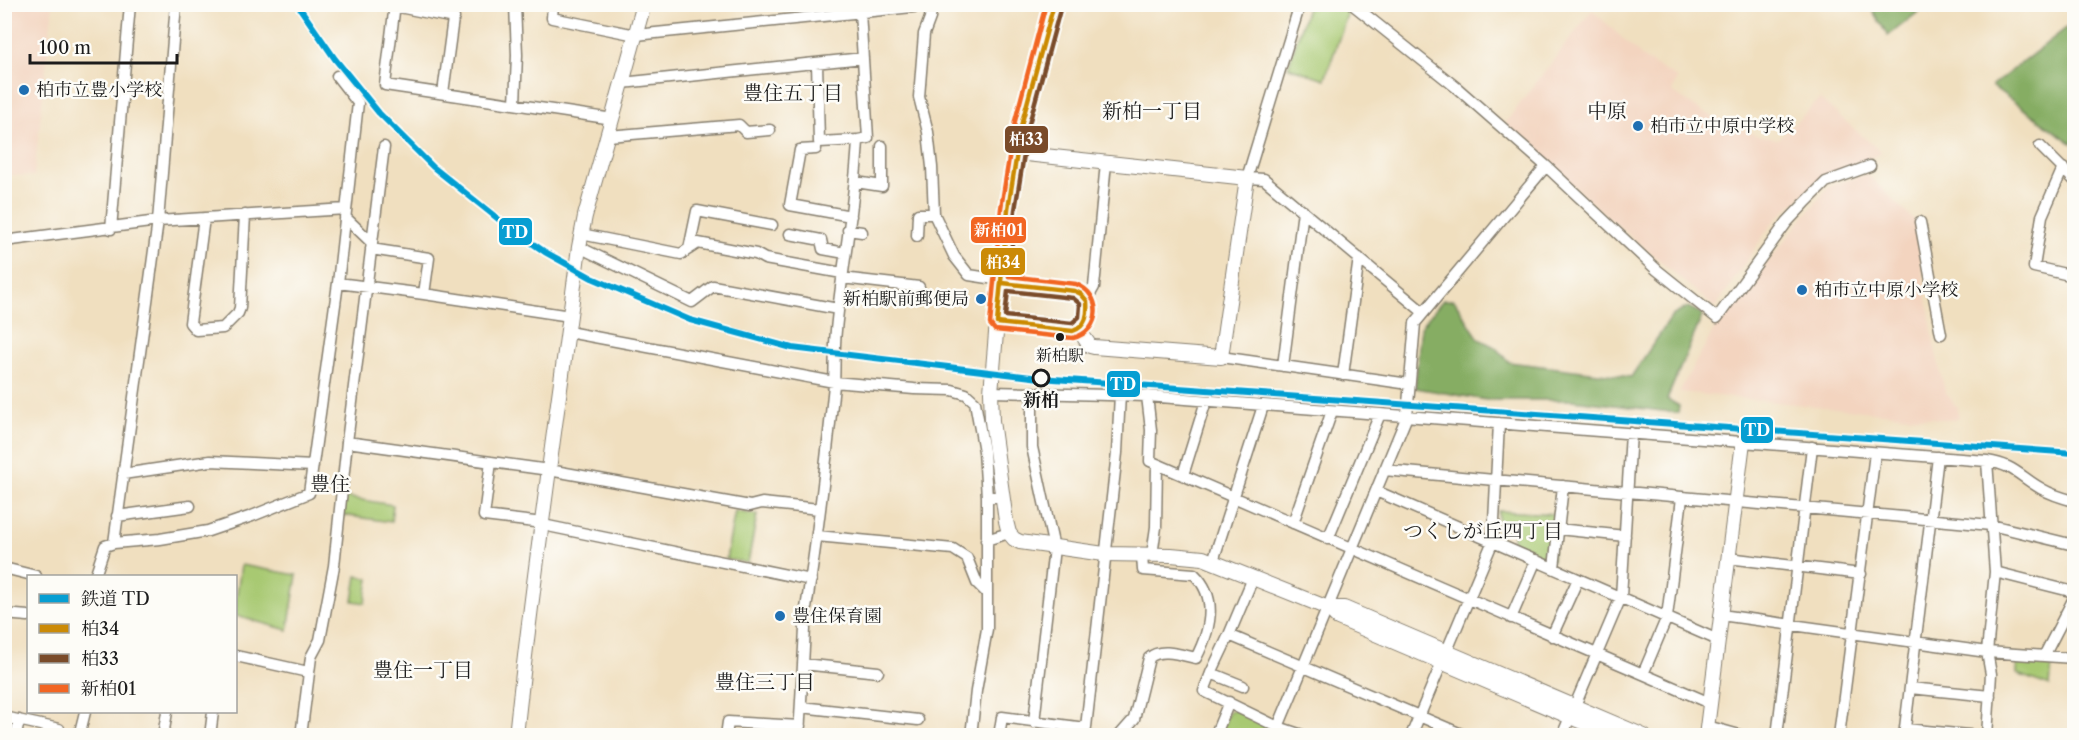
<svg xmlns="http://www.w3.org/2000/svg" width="2079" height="740" font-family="'Libre Caslon Text','Noto Serif JP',serif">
  <rect width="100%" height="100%" fill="#fdfcf7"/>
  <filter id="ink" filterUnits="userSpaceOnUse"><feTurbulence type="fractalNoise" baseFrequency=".0167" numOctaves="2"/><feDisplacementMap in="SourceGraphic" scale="12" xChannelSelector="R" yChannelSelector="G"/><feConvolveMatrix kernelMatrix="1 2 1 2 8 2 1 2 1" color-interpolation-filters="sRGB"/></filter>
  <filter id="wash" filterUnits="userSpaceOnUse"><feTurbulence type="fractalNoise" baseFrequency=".008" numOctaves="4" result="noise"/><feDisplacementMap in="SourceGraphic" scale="24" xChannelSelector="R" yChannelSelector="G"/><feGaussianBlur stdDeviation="1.35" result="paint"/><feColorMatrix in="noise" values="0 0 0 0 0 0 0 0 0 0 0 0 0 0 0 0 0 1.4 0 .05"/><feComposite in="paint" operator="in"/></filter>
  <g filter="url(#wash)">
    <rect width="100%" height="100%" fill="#f0dfbf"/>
    <path fill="#f3d4bf" d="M 5,4 L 53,5 L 34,176 L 5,175 Z
      M 1592,10 L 1646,60 L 1677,78 L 1672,92 L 1703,112 L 1758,136 L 1778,139 L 1820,99 L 1882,153 L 1821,179 L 1772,223 L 1715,308 L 1600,210 L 1505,123 Z
      M 1867,174 L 1915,221 L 1934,344 L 1945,391 L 1957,408 L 1959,417 L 1952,420 L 1679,392 L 1716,326 L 1829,186 Z"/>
    <path fill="#a8c972" stroke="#627247" stroke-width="1.5" d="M 1308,5 L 1343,5 L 1349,9 L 1325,79 L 1288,67 Z
      M 344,497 L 393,505 L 391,522 L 342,515 Z
      M 735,511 L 757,515 L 748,563 L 726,559 Z
      M 1498,511 L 1556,514 L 1552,560 L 1548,562 L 1512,546 L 1514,531 L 1498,530 Z
      M 241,565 L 297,575 L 288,630 L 236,616 L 236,600 Z
      M 357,576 L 369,579 L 365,603 L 353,601 Z
      M 2017,661 L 2052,663 L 2050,686 L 2017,674 Z
      M 1235,710 L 1281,733 L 1280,736 L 1219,736 L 1229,711 Z"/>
    <path fill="#86ad64" stroke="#516440" stroke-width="1.5" d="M 1869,5 L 1927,5 L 1888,36 Z
      M 2074,22 L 2074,145 L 1992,86 Z
      M 1443,300 L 1454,300 L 1479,339 L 1495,347 L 1509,362 L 1631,377 L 1672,316 L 1688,307 L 1703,314 L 1667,399 L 1679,406 L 1678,413 L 1573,400 L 1486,400 L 1415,388 L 1421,326 Z"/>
  </g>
  <g filter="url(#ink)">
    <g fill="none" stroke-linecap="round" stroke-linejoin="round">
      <g stroke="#867e6e" stroke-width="13">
        <path id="minor" d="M 395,4 L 385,85 L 613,119
          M 553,4 L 552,18 L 636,35 L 932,5
          M 932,4 L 930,18 L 924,34 L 919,97 L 928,132 L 932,167 L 934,214 L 954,256 L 969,275 L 995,279 L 1002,283
          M 1300,4 L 1247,178 L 1264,179 L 1423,312
          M 1352,4 L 1457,88 L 1546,166 L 1657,270 L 1717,318 L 1787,222 L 1805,203 L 1826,182 L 1870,166
          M 394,6 L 454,18
          M 622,83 L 863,58
          M 443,93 L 455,4
          M 515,104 L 517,55 L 515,4
          M 608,136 L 739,125 L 746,132 L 770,130
          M 858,140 L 868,138 L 860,12
          M 2040,146 L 2074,180
          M 816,149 L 800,150 L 790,205 L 851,216
          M 2063,168 L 2042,216 L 2034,267 L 2074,276
          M 856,182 L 882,186 L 882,146
          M 345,217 L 372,243
          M 204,218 L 190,323 L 196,330 L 223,328 L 238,313 L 240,308 L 245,215
          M 1920,222 L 1941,334
          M 111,229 L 130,4
          M 848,230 L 862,232
          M 581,234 L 681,254 L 698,243 L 756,254 L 765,259 L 842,273
          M 790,234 L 821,240 L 823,249 L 845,253
          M 917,236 L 918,214 L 934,214
          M 4,241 L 158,221 L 346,209
          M 579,247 L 692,302 L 713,286 L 838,309
          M 371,249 L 429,258 L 424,294
          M 689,249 L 697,211 L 772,225
          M 842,278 L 919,287
          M 338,283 L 424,294 L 570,316
          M 1085,298 L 1090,294 L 1094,287 L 1106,163
          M 568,332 L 834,382 L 914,389 L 952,390 L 966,394 L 975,402 L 984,451 L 987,497 L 1003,497
          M 1221,357 L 1409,384
          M 1283,366 L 1303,211
          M 1343,375 L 1359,258
          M 991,392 L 1147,396 L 1151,430 L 1150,461 L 1157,464 L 1156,527 L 1152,555
          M 1032,392 L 1032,447 L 1054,548 L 1034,722
          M 1147,396 L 1987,461 C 2015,465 2020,477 2042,489 C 2052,495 2063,498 2074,501
          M 347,442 L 549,470 L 750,506 L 762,503 L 819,509
          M 1987,461 L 1995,572 L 1987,652 L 1991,674 L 1987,736
          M 491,462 L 484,516 L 543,523
          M 1157,464 L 1710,703
          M 1384,470 L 1991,525 L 2074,545
          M 123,474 L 210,461 L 313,466
          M 1183,475 L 1206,401
          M 1376,491 L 1718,640
          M 117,516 L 190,506
          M 1293,523 L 1332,411
          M 543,525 L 811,580
          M 1558,529 L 1625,536
          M 817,536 L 953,549 L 967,558 L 977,583 L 987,593
          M 1328,539 L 1380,414
          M 986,540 L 1009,533
          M 114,543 L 158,221 L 176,4
          M 1728,558 L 1861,574
          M 1213,561 L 1263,406
          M 4,568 L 36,576
          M 1554,568 L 1563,486
          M 1995,572 L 2074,592
          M 95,576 L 105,546 L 114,543 L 160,539 L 208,531 L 252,516 L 309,493 L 338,283 L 358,103 L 337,76
          M 1253,578 L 1229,635 L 1466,736
          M 4,614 L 28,616
          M 1721,615 L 1987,652 L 2074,658
          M 1511,618 L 1536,560
          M 1229,635 L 1211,673 L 1243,686
          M 1552,636 L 1578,579
          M 236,656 L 308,672
          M 2044,656 L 2074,598
          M 803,664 L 878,672
          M 1211,673 L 1204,691 L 1278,727 L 1305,736
          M 1643,674 L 1667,617 L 1682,498
          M 1910,688 L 1990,696
          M 801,707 L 918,720
          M 4,717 L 59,729 L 58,736
          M 1707,726 L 1743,736
          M 1278,727 L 1407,416 L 1415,323 L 1546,166
          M 1905,729 L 1979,736
          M 16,736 L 19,720
          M 79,736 L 85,712
          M 163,736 L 167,712
          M 210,736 L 213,712
          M 301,736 L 311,657 L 320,640 L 334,566 L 347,442 L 384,147
          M 726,736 L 728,722 L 800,726
          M 799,736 L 805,629 L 804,621 C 817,543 826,464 834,385 C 835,367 834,349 836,330 C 842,267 855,204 858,140 L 819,142 L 817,63
          M 971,736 L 976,691 L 987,629 L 987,497
          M 999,736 L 1002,717 L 1085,728
          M 1085,736 L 1117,453 L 1120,394
          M 1119,736 L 1134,719 L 1149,658 C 1160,647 1182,655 1196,658 C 1210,631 1219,598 1194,574 L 1143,570 L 1142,555
          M 1215,736 L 1229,702
          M 1411,736 L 1493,541 L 1499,423
          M 1562,736 L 1621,597 L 1631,433
          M 1777,736 L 1812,447
          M 1839,736 L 1875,453
          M 1904,736 L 1938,457
          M 2072,736 L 2074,734"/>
      </g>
      <g stroke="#867e6e" stroke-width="16">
        <path id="tertiary" d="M 1054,4 C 1043,44 1030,84 1022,124 C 1004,212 999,303 991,392 L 992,421 L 1006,521 L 1009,533 L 1014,539 L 1020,542 L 1104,554 L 1171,555 L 1203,558 L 1328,608 L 1338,618 L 1615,736
          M 1017,153 L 1247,178 L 1221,357 L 1094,347 L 1090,346 L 1079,330
          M 997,323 L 1073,331 L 1082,327 C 1091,314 1089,299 1075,291 L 1002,283
          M 1328,608 L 1344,608 L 1644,736
          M 516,736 C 533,572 558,410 579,247 L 585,216 L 644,4
          M 1706,736 L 1743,442"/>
      </g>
      <use href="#minor" stroke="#fff" stroke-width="10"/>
      <use href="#tertiary" stroke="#fff" stroke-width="14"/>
      <g stroke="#fdfcf7" stroke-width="9">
        <path id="bus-1" d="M 1002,283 L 1075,291 L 1081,294 L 1087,301 C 1088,314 1087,326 1073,331 L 997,323 L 1008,209 L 1022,122 L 1054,4"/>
      </g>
      <g stroke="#fdfcf7" stroke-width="9">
        <path id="bus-2" d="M 1009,276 L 1015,210 L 1029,124 L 1061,6
          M 1008,291 L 1073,298 L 1080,304 L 1079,317 L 1072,323 L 1005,316 Z"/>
      </g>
      <g stroke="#fdfcf7" stroke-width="9">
        <path id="bus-3" d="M 1009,276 L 1076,284 C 1103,294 1102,331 1073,338 L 995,330 L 990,324 L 1001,208 L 1015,121 L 1046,4"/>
      </g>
      <use href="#bus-1" stroke="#cb8a06" stroke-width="4.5"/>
      <use href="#bus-2" stroke="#7a4b2a" stroke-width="4.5"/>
      <use href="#bus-3" stroke="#f26522" stroke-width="4.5"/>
      <g stroke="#fdfcf7" stroke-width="10">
        <path id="rail-1" d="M 297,4 L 335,59 L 379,113 L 433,167 L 507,226 L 545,252 L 592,278 L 690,320 L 792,348 L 1040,378 L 2074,453"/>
      </g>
      <use href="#rail-1" stroke="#069ed2" stroke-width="6"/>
    </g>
  </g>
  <g fill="#1f6fb2" stroke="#fdfcf7" stroke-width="2">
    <circle cx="24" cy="90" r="6"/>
    <circle cx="1638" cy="126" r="6"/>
    <circle cx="1802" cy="290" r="6"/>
    <circle cx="981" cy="299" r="6"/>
    <circle cx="780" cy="616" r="6"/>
  </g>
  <circle fill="#1c1c1c" stroke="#fdfcf7" stroke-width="2" cx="1060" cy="337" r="5"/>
  <circle fill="#fdfcf7" stroke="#1c1c1c" stroke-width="3" cx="1041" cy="378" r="8"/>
  <g text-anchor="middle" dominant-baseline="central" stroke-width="5" stroke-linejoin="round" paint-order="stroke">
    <g font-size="16" fill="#1c1c1c" stroke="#fdfcf7">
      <text x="1060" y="355">新柏駅</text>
    </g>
    <g font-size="18" fill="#1c1c1c" stroke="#fdfcf7" text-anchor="start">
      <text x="36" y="90">柏市立豊小学校</text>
      <text x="1650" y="126">柏市立中原中学校</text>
      <text x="1814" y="290">柏市立中原小学校</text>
      <text x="969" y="299" text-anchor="end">新柏駅前郵便局</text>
      <text x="792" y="616">豊住保育園</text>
    </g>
    <g font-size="18" font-weight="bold" fill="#1c1c1c" stroke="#fdfcf7">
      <text x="1041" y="400">新柏</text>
    </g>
    <g font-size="20" fill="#1c1c1c" stroke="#fdfcf7">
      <text x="793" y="93">豊住五丁目</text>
      <text x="1152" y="111">新柏一丁目</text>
      <text x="1607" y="111">中原</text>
      <text x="330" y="484">豊住</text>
      <text x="1483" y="531">つくしが丘四丁目</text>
      <text x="423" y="670">豊住一丁目</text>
      <text x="765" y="682">豊住三丁目</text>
    </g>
  </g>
  <g stroke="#fdfcf7" stroke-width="2">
    <rect x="1004" y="125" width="45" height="29" rx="6" fill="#7a4b2a"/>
    <rect x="970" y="216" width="57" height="28" rx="6" fill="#f26522"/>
    <rect x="498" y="217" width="35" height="29" rx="6" fill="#069ed2"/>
    <rect x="980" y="247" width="46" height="29" rx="6" fill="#cb8a06"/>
    <rect x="1106" y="370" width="35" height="28" rx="6" fill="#069ed2"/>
    <rect x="1740" y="416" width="34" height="28" rx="6" fill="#069ed2"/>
  </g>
  <g font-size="16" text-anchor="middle" font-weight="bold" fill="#fff">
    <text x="1026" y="145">柏33</text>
    <text x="999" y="236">新柏01</text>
    <text x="515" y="238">TD</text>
    <text x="1003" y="268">柏34</text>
    <text x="1123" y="390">TD</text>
    <text x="1757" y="436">TD</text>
  </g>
  <rect width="2079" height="740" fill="none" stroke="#fdfcf7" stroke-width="24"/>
  <rect x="27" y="575" width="210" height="138" fill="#fdfcf7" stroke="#a3a29f" stroke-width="1.5"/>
  <rect x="39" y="594" width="30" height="9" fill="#069ed2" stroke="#a3a29f" stroke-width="1.5"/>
  <text x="81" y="605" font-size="18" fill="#1c1c1c">鉄道 TD</text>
  <rect x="39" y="624" width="30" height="9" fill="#cb8a06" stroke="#a3a29f" stroke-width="1.5"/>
  <text x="81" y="635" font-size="18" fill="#1c1c1c">柏34</text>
  <rect x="39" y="654" width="30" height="9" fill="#7a4b2a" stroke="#a3a29f" stroke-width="1.5"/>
  <text x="81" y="665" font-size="18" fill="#1c1c1c">柏33</text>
  <rect x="39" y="684" width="30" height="9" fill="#f26522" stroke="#a3a29f" stroke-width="1.5"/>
  <text x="81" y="695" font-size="18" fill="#1c1c1c">新柏01</text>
  <path d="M30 54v9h147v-9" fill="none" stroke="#1c1c1c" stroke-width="3"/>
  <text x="39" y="54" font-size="18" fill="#1c1c1c" stroke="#fdfcf7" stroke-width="4.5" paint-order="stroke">100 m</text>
</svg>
